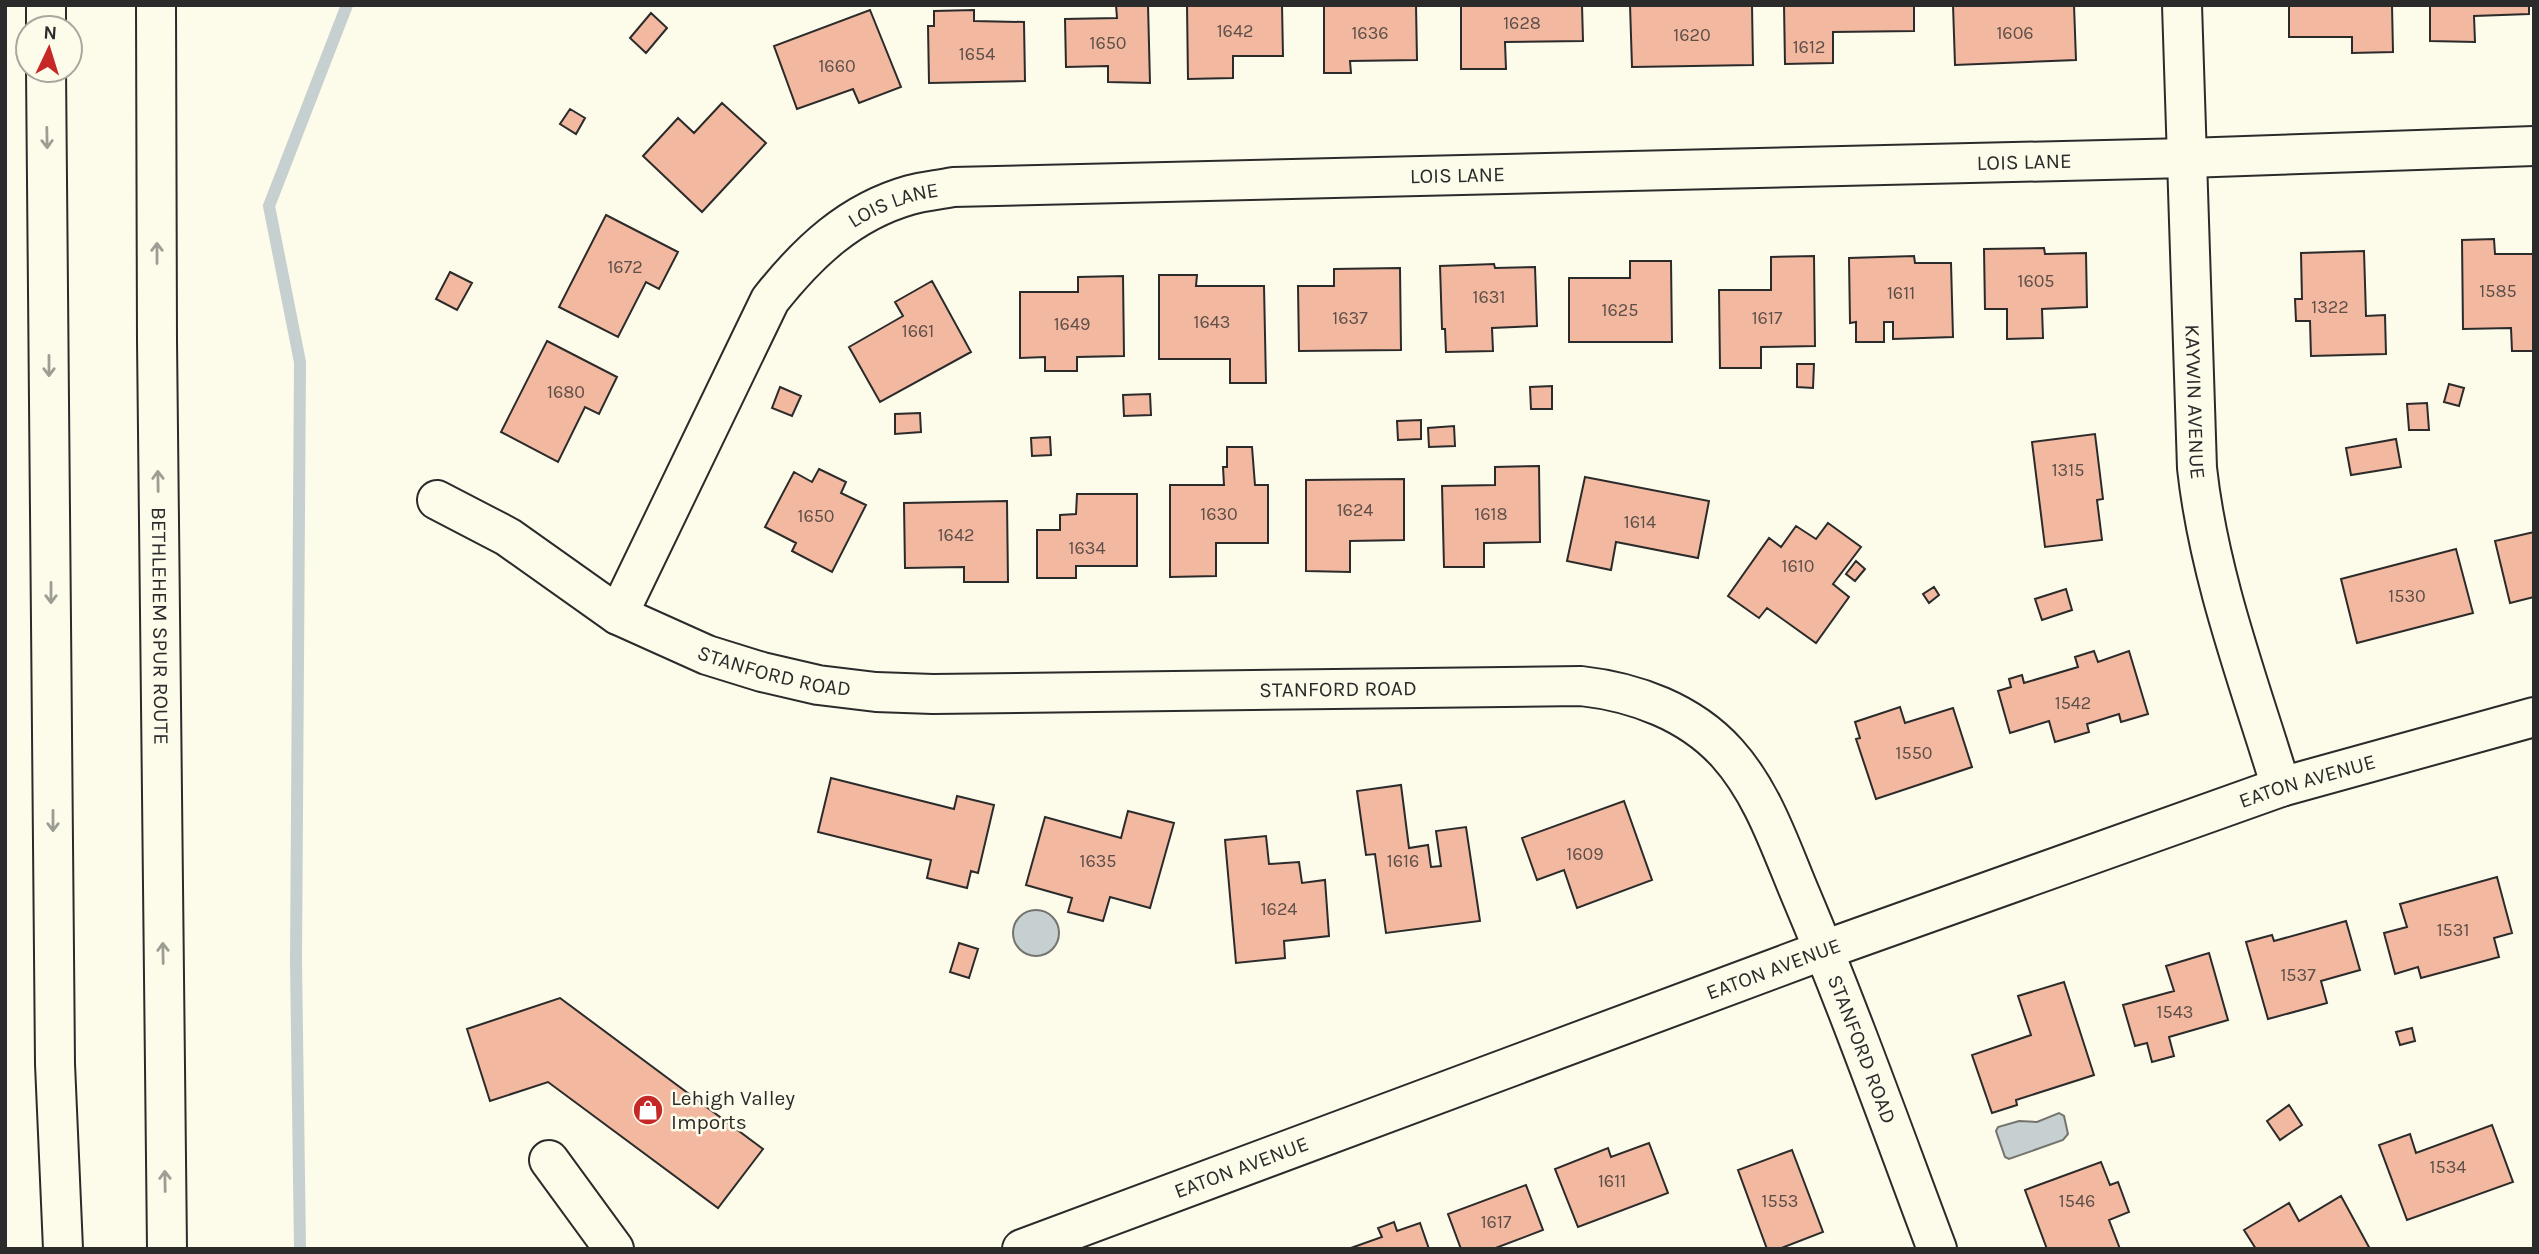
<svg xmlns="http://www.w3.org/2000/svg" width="2539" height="1254" font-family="Karla,sans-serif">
  <rect width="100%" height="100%" fill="#fdfbea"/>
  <path fill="#c7d0d0" stroke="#74746e" stroke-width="2" d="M1013 933a23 23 0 1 1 46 0a23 23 0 1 1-46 0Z
    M 2059,1113 L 2064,1116 L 2068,1134 L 2063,1140 L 2009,1159 L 2005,1157 L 1996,1131 L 1998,1127 L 2019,1121 L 2037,1122 Z"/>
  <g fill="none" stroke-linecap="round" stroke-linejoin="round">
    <path stroke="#c7d0d0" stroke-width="12" d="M 300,1249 L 296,961 L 300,362 L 269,206 L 347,5"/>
  </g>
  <path fill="#f2b8a0" stroke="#2b2b2b" stroke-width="2" d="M 1116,5 L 1148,5 L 1150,83 L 1108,82 L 1108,66 L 1066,67 L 1065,19 L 1117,18 Z
    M 1187,5 L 1282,5 L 1283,56 L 1233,56 L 1233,78 L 1188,79 Z
    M 1324,5 L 1416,5 L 1417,60 L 1350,61 L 1351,73 L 1324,73 Z
    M 1461,5 L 1582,5 L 1583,41 L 1505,42 L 1506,69 L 1461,69 Z
    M 1630,5 L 1752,5 L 1753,65 L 1632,67 Z
    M 1784,5 L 1914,5 L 1914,31 L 1833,32 L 1833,63 L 1785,64 Z
    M 1953,5 L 2074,5 L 2076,60 L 1955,65 Z
    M 2289,5 L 2392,5 L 2393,52 L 2352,53 L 2352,37 L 2289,37 Z
    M 2430,5 L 2529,5 L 2529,14 L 2474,16 L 2475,42 L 2430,41 Z
    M 870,10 L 901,87 L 859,103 L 853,89 L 797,109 L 774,46 Z
    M 974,10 L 974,21 L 1024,22 L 1025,81 L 929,83 L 928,26 L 934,26 L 934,11 Z
    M 651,13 L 667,28 L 646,53 L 630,38 Z
    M 722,103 L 766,143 L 702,212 L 643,156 L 678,118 L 694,133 Z
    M 570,109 L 585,118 L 576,134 L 560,124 Z
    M 606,215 L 678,252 L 659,289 L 646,282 L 618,337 L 559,307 Z
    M 2494,239 L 2495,254 L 2534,254 L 2534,351 L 2512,351 L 2511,328 L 2463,329 L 2462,240 Z
    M 2044,248 L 2045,254 L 2086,253 L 2087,307 L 2042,309 L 2043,338 L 2007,339 L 2007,309 L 1985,309 L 1984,249 Z
    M 2364,251 L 2366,316 L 2385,315 L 2386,354 L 2311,356 L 2310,321 L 2296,321 L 2295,299 L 2302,299 L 2301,253 Z
    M 1814,256 L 1815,346 L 1761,347 L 1761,368 L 1720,368 L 1719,290 L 1771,290 L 1771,257 Z
    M 1914,256 L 1915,263 L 1951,263 L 1953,337 L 1893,339 L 1893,322 L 1884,322 L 1884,342 L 1856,342 L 1856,322 L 1850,323 L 1849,258 Z
    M 1630,261 L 1671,261 L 1672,342 L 1569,342 L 1569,278 L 1630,278 Z
    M 1494,264 L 1495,268 L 1535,267 L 1537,326 L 1492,328 L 1493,351 L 1446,352 L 1445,329 L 1442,329 L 1440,266 Z
    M 1400,268 L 1401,350 L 1299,351 L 1298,286 L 1334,286 L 1334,269 Z
    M 450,272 L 472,283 L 457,310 L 436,299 Z
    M 1159,275 L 1197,275 L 1196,286 L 1264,286 L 1266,383 L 1230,383 L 1230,359 L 1159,359 Z
    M 1123,276 L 1124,356 L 1077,357 L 1077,371 L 1045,371 L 1045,357 L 1020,358 L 1020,292 L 1078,292 L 1078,277 Z
    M 932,281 L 971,352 L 880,402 L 849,347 L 903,316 L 895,302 Z
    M 547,341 L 617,377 L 599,414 L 585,407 L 558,462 L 501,432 Z
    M 1797,364 L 1814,364 L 1813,388 L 1797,387 Z
    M 2449,384 L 2464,388 L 2459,406 L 2444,402 Z
    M 1552,386 L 1552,409 L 1531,409 L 1530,387 Z
    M 780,387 L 801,396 L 792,416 L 772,408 Z
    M 1150,394 L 1151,415 L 1124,416 L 1123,395 Z
    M 2427,403 L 2429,430 L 2409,430 L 2407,404 Z
    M 920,413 L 921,432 L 895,434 L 895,414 Z
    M 1421,420 L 1421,439 L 1398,440 L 1397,421 Z
    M 1454,426 L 1455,446 L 1429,447 L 1428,428 Z
    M 2095,434 L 2103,499 L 2097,500 L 2102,540 L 2045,547 L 2032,442 Z
    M 1050,437 L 1051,455 L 1032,456 L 1031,438 Z
    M 2396,439 L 2401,467 L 2351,475 L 2346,448 Z
    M 1227,447 L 1252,447 L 1255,485 L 1268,485 L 1268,543 L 1216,543 L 1216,576 L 1170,577 L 1170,485 L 1224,485 L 1223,467 L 1227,467 Z
    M 1539,466 L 1540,542 L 1484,543 L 1484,567 L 1444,567 L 1442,486 L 1495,485 L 1495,467 Z
    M 819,469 L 846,482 L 841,493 L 866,505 L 832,572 L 792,551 L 796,543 L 765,527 L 794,472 L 812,482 Z
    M 1585,477 L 1709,501 L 1698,558 L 1616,542 L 1611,570 L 1567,561 Z
    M 1404,479 L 1404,540 L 1350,541 L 1350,572 L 1306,571 L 1306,480 Z
    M 1077,494 L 1137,494 L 1137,566 L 1076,566 L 1076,578 L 1037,578 L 1037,530 L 1060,530 L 1060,515 L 1076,514 Z
    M 1007,501 L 1008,582 L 964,582 L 964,567 L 905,568 L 904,503 Z
    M 1828,523 L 1861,547 L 1833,584 L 1849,597 L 1816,643 L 1767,608 L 1759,618 L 1728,596 L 1769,538 L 1781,547 L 1796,526 L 1816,539 Z
    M 2534,532 L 2534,597 L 2510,603 L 2495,541 Z
    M 2456,549 L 2473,613 L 2357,643 L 2341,579 Z
    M 1856,561 L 1865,569 L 1855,581 L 1846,574 Z
    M 1934,587 L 1939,595 L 1929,603 L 1923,594 Z
    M 2066,589 L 2072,610 L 2042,620 L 2035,599 Z
    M 2094,651 L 2098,662 L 2129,651 L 2148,714 L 2121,722 L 2119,714 L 2087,724 L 2089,732 L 2055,742 L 2049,721 L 2010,733 L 1998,691 L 2011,687 L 2009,679 L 2022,675 L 2024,683 L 2078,667 L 2075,657 Z
    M 1900,707 L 1905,723 L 1953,708 L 1972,767 L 1876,799 L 1856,739 L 1860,738 L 1855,722 Z
    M 831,778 L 954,809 L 957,796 L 994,805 L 978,873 L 971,871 L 967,888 L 927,878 L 931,860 L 818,832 Z
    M 1401,785 L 1409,848 L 1428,845 L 1431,867 L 1441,866 L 1436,831 L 1466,827 L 1480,921 L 1386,933 L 1375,854 L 1366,855 L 1357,791 Z
    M 1624,801 L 1652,880 L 1577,908 L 1564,870 L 1537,880 L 1522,838 Z
    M 1128,811 L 1174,823 L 1150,908 L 1110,897 L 1103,921 L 1068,912 L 1072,898 L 1026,885 L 1045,817 L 1121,838 Z
    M 1266,836 L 1269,864 L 1299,862 L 1302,883 L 1325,880 L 1329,936 L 1284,941 L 1285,958 L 1236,963 L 1225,840 Z
    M 2497,877 L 2512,933 L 2494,938 L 2499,957 L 2421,978 L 2418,967 L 2395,974 L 2384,933 L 2407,927 L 2400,904 Z
    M 2346,921 L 2360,970 L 2321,981 L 2327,1003 L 2268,1019 L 2246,942 L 2272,935 L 2274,941 Z
    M 959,943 L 978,949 L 969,978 L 950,972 Z
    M 2209,953 L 2228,1020 L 2169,1037 L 2174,1056 L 2152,1062 L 2147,1043 L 2135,1046 L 2123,1005 L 2174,991 L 2166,966 Z
    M 2064,982 L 2094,1075 L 2016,1100 L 2017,1105 L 1992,1113 L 1972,1055 L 2031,1035 L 2018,996 Z
    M 560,998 L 763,1149 L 718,1208 L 548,1082 L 490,1101 L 467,1029 Z
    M 2412,1028 L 2415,1041 L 2400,1045 L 2396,1032 Z
    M 2289,1105 L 2302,1125 L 2280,1140 L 2267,1121 Z
    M 2492,1125 L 2513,1182 L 2407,1220 L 2379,1145 L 2410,1134 L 2416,1153 Z
    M 1649,1143 L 1668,1193 L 1578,1227 L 1555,1169 L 1608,1148 L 1611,1157 Z
    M 1792,1150 L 1823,1232 L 1779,1249 L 1767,1249 L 1738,1170 Z
    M 2101,1162 L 2110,1185 L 2118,1182 L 2129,1212 L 2109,1220 L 2120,1249 L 2047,1249 L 2025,1190 Z
    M 1526,1185 L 1543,1230 L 1493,1249 L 1461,1249 L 1448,1214 Z
    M 2341,1196 L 2370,1249 L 2256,1249 L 2244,1230 L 2289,1203 L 2299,1221 Z
    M 1394,1222 L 1397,1231 L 1420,1223 L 1429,1249 L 1348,1249 L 1382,1237 L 1378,1228 Z"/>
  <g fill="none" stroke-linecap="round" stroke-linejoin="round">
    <g stroke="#2b2b2b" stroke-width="42">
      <g id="minor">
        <path id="s1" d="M 2182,5 L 2197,468 C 2209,577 2249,682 2281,787"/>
        <path id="s2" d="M 437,500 L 508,537 L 618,615 L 707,655 L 762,672 L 818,685 L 876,692 L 933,694 L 1581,686 C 1635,692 1690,712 1727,753 C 1764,794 1781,849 1802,898 C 1851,1014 1893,1132 1937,1249"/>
        <path id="s3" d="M 618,615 L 770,300 C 808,252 850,212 910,195 C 924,191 939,190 953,187 L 2187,158 L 2534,146"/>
        <path d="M 549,1160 L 614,1249"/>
        <path id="s4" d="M 1022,1249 L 1824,950 L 2281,787 L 2534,717"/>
      </g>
    </g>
    <g stroke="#2b2b2b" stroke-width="42">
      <g id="highway">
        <path d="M 46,5 L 46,28"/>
        <path id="s5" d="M 156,5 L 157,340 L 167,1249"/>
        <path d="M 46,70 L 55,1064 L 63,1249"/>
      </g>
    </g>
    <use href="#minor" stroke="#fdfbea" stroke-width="38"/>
    <use href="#highway" stroke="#fdfbea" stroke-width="38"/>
  </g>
  <defs><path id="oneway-shaft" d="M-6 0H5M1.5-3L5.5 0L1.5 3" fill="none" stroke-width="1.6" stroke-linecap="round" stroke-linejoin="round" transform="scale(1.75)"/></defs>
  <g stroke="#9e9d94">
    <use href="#oneway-shaft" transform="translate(47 138) rotate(89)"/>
    <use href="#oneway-shaft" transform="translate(157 253) rotate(-90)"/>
    <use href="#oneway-shaft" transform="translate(49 366) rotate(90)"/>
    <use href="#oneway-shaft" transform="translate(158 481) rotate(-91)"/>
    <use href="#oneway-shaft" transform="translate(51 593) rotate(90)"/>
    <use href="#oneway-shaft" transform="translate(53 821) rotate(90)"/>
    <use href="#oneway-shaft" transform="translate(163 953) rotate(-91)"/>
    <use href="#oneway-shaft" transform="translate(165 1181) rotate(-91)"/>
  </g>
  <defs>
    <g id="shop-disc" transform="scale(1.575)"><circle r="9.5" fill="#c62828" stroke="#fdfbea"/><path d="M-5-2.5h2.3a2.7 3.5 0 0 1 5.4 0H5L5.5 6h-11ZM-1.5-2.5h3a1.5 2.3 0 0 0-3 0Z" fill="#fff"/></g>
  </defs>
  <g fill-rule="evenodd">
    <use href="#shop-disc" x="648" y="1110"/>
  </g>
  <g text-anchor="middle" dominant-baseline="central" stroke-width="5" stroke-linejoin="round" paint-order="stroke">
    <g font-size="18" fill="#5d4e48">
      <text x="1522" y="23">1628</text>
      <text x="1235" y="31">1642</text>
      <text x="1370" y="33">1636</text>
      <text x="2015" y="33">1606</text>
      <text x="1692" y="35">1620</text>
      <text x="1108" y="43">1650</text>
      <text x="1809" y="47">1612</text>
      <text x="977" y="54">1654</text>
      <text x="837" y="66">1660</text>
      <text x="625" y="267">1672</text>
      <text x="2036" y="281">1605</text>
      <text x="2498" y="291">1585</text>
      <text x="1901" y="293">1611</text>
      <text x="1489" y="297">1631</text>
      <text x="2330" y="307">1322</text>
      <text x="1620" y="310">1625</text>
      <text x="1350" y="318">1637</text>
      <text x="1767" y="318">1617</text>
      <text x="1212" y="322">1643</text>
      <text x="1072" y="324">1649</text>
      <text x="918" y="331">1661</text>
      <text x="566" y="392">1680</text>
      <text x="2068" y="470">1315</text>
      <text x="1355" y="510">1624</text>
      <text x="1219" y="514">1630</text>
      <text x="1491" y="514">1618</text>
      <text x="816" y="516">1650</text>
      <text x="1640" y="522">1614</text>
      <text x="956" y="535">1642</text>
      <text x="1087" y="548">1634</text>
      <text x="1798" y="566">1610</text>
      <text x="2407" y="596">1530</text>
      <text x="2073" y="703">1542</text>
      <text x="1914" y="753">1550</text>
      <text x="1585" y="854">1609</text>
      <text x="1098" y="861">1635</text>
      <text x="1403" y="861">1616</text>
      <text x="1279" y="909">1624</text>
      <text x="2453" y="930">1531</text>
      <text x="2298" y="975">1537</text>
      <text x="2175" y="1012">1543</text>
      <text x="2448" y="1167">1534</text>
      <text x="1612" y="1181">1611</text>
      <text x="1780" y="1201">1553</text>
      <text x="2077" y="1201">1546</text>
      <text x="1496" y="1222">1617</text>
    </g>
    <g font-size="21" fill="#2b2b2b" stroke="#fdfbea">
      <text stroke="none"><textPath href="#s3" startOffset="1643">LOIS LANE</textPath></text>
      <text stroke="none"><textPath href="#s3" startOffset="1076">LOIS LANE</textPath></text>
      <text stroke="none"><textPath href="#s3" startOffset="509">LOIS LANE</textPath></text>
      <text stroke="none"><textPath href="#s1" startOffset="397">KAYWIN AVENUE</textPath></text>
      <text stroke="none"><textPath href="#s5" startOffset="621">BETHLEHEM SPUR ROUTE</textPath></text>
      <text stroke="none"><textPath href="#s2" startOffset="382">STANFORD ROAD</textPath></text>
      <text stroke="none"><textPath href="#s2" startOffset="948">STANFORD ROAD</textPath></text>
      <text stroke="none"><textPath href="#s4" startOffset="1368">EATON AVENUE</textPath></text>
      <text stroke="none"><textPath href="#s4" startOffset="802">EATON AVENUE</textPath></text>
      <text stroke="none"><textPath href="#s2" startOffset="1682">STANFORD ROAD</textPath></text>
      <text stroke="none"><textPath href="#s4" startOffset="234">EATON AVENUE</textPath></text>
    </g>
    <g font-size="21" fill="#2b2b2b" stroke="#fdfbea" text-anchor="start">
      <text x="671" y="1098">Lehigh Valley<tspan x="671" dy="24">Imports</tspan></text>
    </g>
  </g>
  <rect width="2539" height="1254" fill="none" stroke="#2b2b2b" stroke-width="14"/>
  <g transform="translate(49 49) rotate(4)"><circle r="33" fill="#fdfbea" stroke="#a9a89e" stroke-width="2"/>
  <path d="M0-5L12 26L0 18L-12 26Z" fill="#c62828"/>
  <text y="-10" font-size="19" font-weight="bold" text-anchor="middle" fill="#2b2b2b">N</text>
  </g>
</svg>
